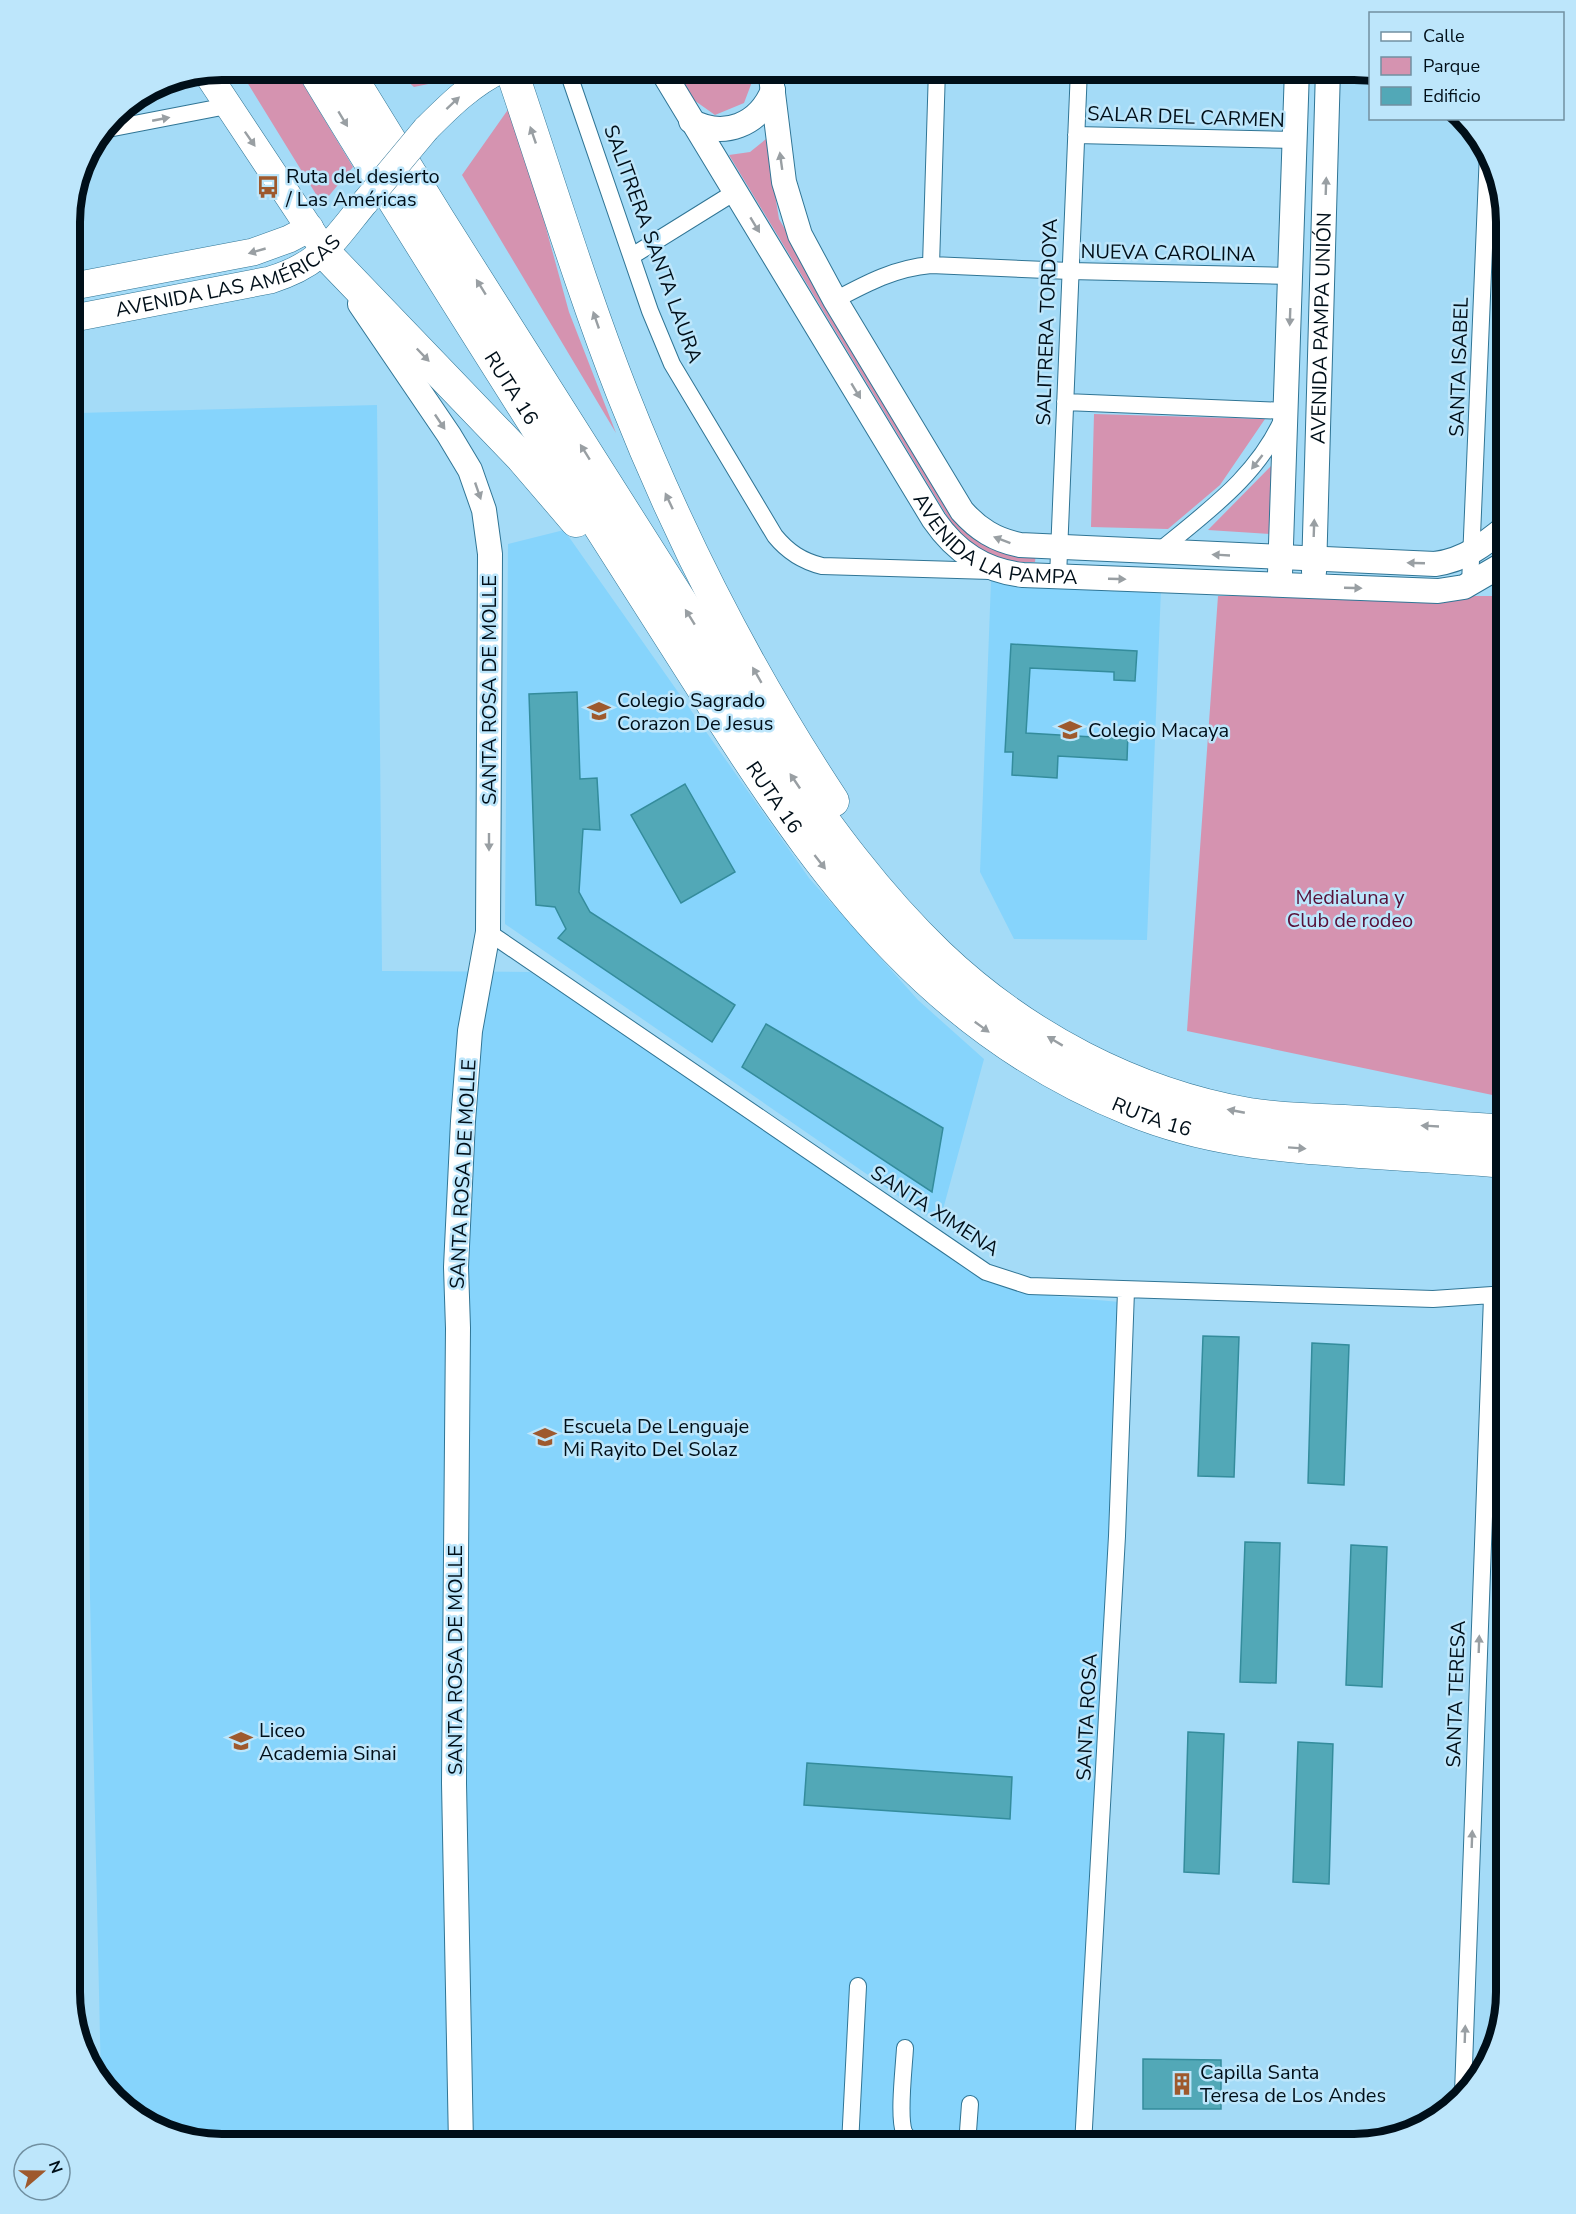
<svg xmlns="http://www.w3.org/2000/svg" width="1576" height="2214" font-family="'Nunito Sans',sans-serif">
  <rect width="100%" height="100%" fill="#a4dbf7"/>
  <path fill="#86d4fc" d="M 377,405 L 382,971 L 530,972 L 1008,1283 L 1052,1296 L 1120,1302 L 1086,2145 L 212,2145 L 145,2124 L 101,2081 L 90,1597 L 78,413 Z
    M 564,530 L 809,878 L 918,1000 L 984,1059 L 939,1224 L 505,924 L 508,544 Z
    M 991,581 L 1161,589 L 1147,940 L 1014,939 L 980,872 Z"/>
  <path fill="#d593b0" d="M 239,69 L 294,69 L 353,167 L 322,204 Z
    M 394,69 L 448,69 L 433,83 L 414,87 Z
    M 676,69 L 754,69 L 755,74 L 744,103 L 715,115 L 691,98 Z
    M 512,104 L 569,312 L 616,433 L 462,175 Z
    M 766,139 L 779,219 L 962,528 L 1036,553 L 1035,562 L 1001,562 L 961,539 L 729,155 L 750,152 Z
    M 1094,414 L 1265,419 L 1220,485 L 1168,529 L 1091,527 Z
    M 1275,462 L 1270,534 L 1208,530 Z
    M 1218,596 L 1506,596 L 1502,1097 L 1187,1031 Z"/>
  <path fill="#52a8b7" stroke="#348c9c" stroke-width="1.5" d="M 1011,644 L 1137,651 L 1135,681 L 1114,680 L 1114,672 L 1030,668 L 1026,733 L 1110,738 L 1110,731 L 1128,732 L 1127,760 L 1058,756 L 1057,778 L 1012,775 L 1013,752 L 1005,752 Z
    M 577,692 L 580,779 L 597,778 L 600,830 L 583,829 L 579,892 L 590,912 L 735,1005 L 712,1042 L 558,938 L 566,929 L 555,907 L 536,905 L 529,694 Z
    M 685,784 L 735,872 L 681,903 L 631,815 Z
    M 766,1024 L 943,1128 L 932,1192 L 742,1067 Z
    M 1203,1336 L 1239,1337 L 1234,1477 L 1198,1476 Z
    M 1312,1343 L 1349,1345 L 1344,1485 L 1308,1483 Z
    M 1245,1542 L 1280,1543 L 1276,1683 L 1240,1682 Z
    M 1351,1545 L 1387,1547 L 1382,1687 L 1346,1685 Z
    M 1188,1732 L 1224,1734 L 1219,1874 L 1184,1872 Z
    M 1298,1742 L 1333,1744 L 1329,1884 L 1293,1882 Z
    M 807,1763 L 1012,1777 L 1010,1819 L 804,1805 Z
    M 1143,2059 L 1221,2060 L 1221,2109 L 1143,2109 Z"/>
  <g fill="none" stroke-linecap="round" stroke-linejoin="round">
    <g stroke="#307595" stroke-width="18">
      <path id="street" d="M 567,69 L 650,311 L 672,364 L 775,536 C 788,552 802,561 822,566 L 991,571
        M 103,130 L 227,106
        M 1076,135 L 1296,140
        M 632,256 L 735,192
        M 931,265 L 937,69
        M 835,300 C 867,283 895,268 931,265 L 1070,271 L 1291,276
        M 1065,402 L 1286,411 C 1262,473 1208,511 1158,552
        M 1058,577 L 1079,69
        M 1470,584 L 1488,152
        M 488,932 L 948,1246 L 986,1272 L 1029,1286 L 1433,1299 L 1507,1294
        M 905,2048 C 904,2067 898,2116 904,2132 C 907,2139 916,2142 923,2145
        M 1463,2093 L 1492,1297
        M 850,2145 L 858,1986
        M 967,2145 L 970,2104
        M 1083,2145 L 1117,1536 L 1126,1291"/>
    </g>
    <g stroke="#307595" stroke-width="26">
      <g id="secondary">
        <path id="s1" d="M 661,69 L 934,520 C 956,552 984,571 1023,575 L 1438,591 L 1464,587 L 1507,562"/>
        <path d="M 770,69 L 784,182 L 800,235 L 835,300 L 962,511 C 978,529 995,540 1020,545 L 1435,564 C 1465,560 1485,544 1507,526"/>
        <path d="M 691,121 C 724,139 759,125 773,90"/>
        <path d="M 360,304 L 449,435 L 470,470 L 484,510 L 490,554 L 488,932 L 470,1031 L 463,1121 L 456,1267 L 458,1328 L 454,1783 L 461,2145"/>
        <path id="s2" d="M 1314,572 L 1328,69"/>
        <path d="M 1280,574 L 1297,69"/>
      </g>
    </g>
    <g stroke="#307595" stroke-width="28">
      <g id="primary">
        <path d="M 206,72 L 320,244"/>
        <path d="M 426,129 C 449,106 472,83 502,69"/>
        <path d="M 69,287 L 253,252 L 289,239 L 310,228"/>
        <path id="s3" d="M 69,319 L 270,280 C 322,264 333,241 366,201"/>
      </g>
    </g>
    <g stroke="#307595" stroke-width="33">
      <g id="highway">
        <path id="s4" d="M 313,69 C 404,220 499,368 594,518 C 637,586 680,654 724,722 C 832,890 940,1033 1131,1110 C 1207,1141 1279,1146 1360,1152 C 1409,1155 1458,1158 1507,1162"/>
        <path d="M 346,69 L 439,220 L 778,755 C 826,826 877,896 939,955 C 1024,1036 1134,1094 1249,1114 C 1281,1119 1313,1120 1344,1121 C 1398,1124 1453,1127 1507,1131"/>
        <path d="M 511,69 C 548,178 581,288 623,395 C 679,537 749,674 833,801"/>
        <path d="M 324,252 L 522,458 L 576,521"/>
      </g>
    </g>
    <use href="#street" stroke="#fff" stroke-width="16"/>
    <use href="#secondary" stroke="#fff" stroke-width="24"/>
    <use href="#primary" stroke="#fff" stroke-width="27"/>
    <use href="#highway" stroke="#fff" stroke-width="32"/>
    <g stroke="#307595" stroke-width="28" stroke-linecap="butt">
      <path id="primary-bridge" d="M 366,201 L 426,129"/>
    </g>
    <use href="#primary-bridge" stroke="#fff" stroke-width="27"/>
  </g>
  <defs><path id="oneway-solid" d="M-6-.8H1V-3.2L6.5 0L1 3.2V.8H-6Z" transform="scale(1.5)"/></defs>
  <g fill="#999fa3">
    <use href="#oneway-solid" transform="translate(453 103) rotate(-43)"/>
    <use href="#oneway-solid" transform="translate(161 119) rotate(-11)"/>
    <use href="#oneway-solid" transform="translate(343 119) rotate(59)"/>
    <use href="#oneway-solid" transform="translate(533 135) rotate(-109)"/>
    <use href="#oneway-solid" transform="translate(250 139) rotate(55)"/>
    <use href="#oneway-solid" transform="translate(781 161) rotate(-98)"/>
    <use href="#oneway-solid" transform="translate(1326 186) rotate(-88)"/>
    <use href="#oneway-solid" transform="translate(755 225) rotate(59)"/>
    <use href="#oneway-solid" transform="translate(257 251) rotate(164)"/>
    <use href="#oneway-solid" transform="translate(481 287) rotate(-122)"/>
    <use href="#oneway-solid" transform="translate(1290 317) rotate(92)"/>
    <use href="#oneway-solid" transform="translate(596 320) rotate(-109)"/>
    <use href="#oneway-solid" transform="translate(423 355) rotate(46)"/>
    <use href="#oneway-solid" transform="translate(856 391) rotate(59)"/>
    <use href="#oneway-solid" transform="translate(440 422) rotate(56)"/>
    <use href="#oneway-solid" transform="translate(585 452) rotate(-122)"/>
    <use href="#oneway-solid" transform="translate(1257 462) rotate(128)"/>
    <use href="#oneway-solid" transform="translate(478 491) rotate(71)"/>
    <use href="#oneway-solid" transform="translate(669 501) rotate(-115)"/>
    <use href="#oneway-solid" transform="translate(1314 528) rotate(-88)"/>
    <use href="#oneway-solid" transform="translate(1002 540) rotate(-159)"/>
    <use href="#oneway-solid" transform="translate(1221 555) rotate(-177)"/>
    <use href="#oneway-solid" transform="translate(1416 563) rotate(-178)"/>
    <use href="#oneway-solid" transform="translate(1117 579) rotate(2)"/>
    <use href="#oneway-solid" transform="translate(1353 588) rotate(2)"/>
    <use href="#oneway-solid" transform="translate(690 617) rotate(-122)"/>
    <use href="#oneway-solid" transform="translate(757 675) rotate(-120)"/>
    <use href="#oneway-solid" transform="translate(795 781) rotate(-124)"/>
    <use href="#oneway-solid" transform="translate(489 842) rotate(90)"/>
    <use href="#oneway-solid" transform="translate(820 862) rotate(52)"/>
    <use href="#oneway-solid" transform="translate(982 1027) rotate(36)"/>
    <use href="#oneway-solid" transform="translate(1055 1041) rotate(-149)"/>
    <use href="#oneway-solid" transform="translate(1236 1111) rotate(-169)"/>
    <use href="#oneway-solid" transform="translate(1430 1126) rotate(-177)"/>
    <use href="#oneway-solid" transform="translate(1297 1148) rotate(4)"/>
    <use href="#oneway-solid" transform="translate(1479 1644) rotate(-88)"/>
    <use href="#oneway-solid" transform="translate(1472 1839) rotate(-88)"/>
    <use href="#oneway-solid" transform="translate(1465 2034) rotate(-88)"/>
  </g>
  <defs>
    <g id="bus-bare" transform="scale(1.8)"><path d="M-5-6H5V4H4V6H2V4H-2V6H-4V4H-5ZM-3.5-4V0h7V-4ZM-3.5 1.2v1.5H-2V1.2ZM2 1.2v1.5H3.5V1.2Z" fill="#9e592d" stroke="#bde6fb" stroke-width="2.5" paint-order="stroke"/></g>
    <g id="school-bare" transform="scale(1.8)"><path d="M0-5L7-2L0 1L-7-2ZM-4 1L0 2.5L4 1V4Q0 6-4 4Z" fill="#9e592d" stroke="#bde6fb" stroke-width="2.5" paint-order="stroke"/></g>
    <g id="building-bare" transform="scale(1.8)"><path d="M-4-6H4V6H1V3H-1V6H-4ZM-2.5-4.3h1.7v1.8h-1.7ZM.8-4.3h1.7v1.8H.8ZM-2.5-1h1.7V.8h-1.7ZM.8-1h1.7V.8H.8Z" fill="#9e592d" stroke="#bde6fb" stroke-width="2.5" paint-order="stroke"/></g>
  </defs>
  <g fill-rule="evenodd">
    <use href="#bus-bare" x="268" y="187"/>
    <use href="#school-bare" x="599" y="711"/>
    <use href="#school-bare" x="1070" y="730"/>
    <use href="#school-bare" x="545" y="1437"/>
    <use href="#school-bare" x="241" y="1741"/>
    <use href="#building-bare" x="1182" y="2084"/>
  </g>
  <g text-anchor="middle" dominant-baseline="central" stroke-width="5" stroke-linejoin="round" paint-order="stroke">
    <g font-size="20" fill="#000f19" stroke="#bde6fb">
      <text transform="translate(1186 117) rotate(2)">SALAR DEL CARMEN</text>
      <text transform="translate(653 244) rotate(70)">SALITRERA SANTA LAURA</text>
      <text transform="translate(1168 253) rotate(1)">NUEVA CAROLINA</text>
      <text stroke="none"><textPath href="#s3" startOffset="166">AVENIDA LAS AMÉRICAS</textPath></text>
      <text transform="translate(1047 322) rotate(-88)">SALITRERA TORDOYA</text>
      <text stroke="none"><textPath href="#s2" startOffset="244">AVENIDA PAMPA UNIÓN</textPath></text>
      <text transform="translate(1459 367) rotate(-88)">SANTA ISABEL</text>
      <text stroke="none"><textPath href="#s4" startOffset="376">RUTA 16</textPath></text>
      <text stroke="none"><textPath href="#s1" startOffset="594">AVENIDA LA PAMPA</textPath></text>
      <text transform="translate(489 690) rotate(-90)">SANTA ROSA DE MOLLE</text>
      <text stroke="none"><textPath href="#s4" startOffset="862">RUTA 16</textPath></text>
      <text stroke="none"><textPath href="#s4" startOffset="1366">RUTA 16</textPath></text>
      <text transform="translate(463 1174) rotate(-87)">SANTA ROSA DE MOLLE</text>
      <text transform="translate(935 1211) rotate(33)">SANTA XIMENA</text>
      <text transform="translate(455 1660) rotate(-90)">SANTA ROSA DE MOLLE</text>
      <text transform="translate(1456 1694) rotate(-88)">SANTA TERESA</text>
      <text transform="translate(1087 1717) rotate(-87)">SANTA ROSA</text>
    </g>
    <g font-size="20" fill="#000f19" stroke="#bde6fb" text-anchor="start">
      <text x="286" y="176">Ruta del desierto<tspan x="286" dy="23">/ Las Américas</tspan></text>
      <text x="617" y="700">Colegio Sagrado<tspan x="617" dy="23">Corazon De Jesus</tspan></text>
      <text x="1088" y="730">Colegio Macaya</text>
      <text x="563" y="1426">Escuela De Lenguaje<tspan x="563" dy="23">Mi Rayito Del Solaz</tspan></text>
      <text x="259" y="1730">Liceo<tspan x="259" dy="23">Academia Sinai</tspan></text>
      <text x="1200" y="2072">Capilla Santa<tspan x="1200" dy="23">Teresa de Los Andes</tspan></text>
    </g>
    <g font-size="20" fill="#560f37" stroke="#bde6fb">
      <text x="1350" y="897">Medialuna y<tspan x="1350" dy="23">Club de rodeo</tspan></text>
    </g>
  </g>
  <path d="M0 0H1576V2214H0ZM222 80H1354A142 142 0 0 1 1496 222V1992A142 142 0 0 1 1354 2134H222A142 142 0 0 1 80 1992V222A142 142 0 0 1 222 80Z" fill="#bde6fb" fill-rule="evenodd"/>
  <path fill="none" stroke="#000f19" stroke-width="8" d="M222 80H1354A142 142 0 0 1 1496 222V1992A142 142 0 0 1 1354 2134H222A142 142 0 0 1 80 1992V222A142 142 0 0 1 222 80Z"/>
  <rect x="1369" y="12" width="195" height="108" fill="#bde6fb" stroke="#7190a1" stroke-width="1.5"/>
  <rect x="1381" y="32" width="30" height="9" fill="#ffffff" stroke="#7190a1" stroke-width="1.5"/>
  <text x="1423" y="42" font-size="18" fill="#000f19">Calle</text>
  <rect x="1381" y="57" width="30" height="18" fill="#d593b0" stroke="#7190a1" stroke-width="1.5"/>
  <text x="1423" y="72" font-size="18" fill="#000f19">Parque</text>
  <rect x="1381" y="87" width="30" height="18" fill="#52a8b7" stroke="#7190a1" stroke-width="1.5"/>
  <text x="1423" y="102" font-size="18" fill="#000f19">Edificio</text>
  <g transform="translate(42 2172) rotate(70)"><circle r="28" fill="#bde6fb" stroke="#7190a1" stroke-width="1.5"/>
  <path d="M0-4.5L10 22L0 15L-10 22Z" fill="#9e592d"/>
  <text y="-9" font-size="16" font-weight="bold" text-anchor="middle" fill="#000f19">N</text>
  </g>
</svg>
